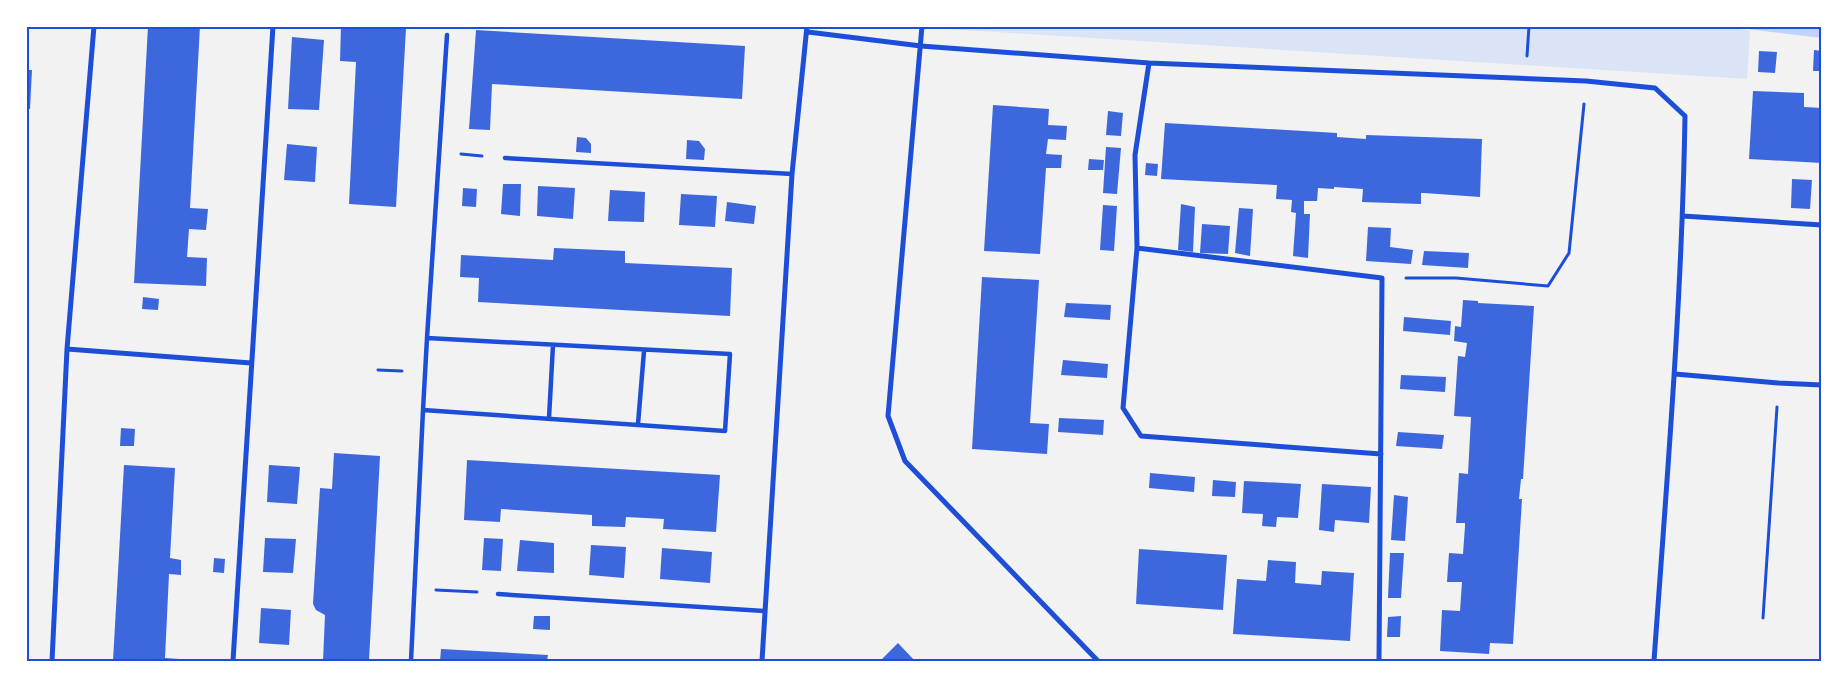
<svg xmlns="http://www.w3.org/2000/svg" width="1848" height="687" font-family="'Crimson Pro',serif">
  <rect width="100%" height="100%" fill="#f2f2f2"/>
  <path fill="#dbe4f7" d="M 948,26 L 1723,26 L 1750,31 L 1747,79 L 948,29 Z"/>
  <path fill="#bfd3fe" d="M 1723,26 L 1822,26 L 1822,38 Z"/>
  <path fill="#3d67dc" d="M 148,26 L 200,26 L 190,208 L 208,209 L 206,230 L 189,229 L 187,257 L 207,258 L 206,286 L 134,283 Z
    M 341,26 L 406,28 L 396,207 L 349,204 L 356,62 L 340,61 Z
    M 476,30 L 745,46 L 742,99 L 492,84 L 490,130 L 469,129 Z
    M 292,37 L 324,40 L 319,110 L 288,109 Z
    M 1814,50 L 1822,51 L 1822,71 L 1813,71 Z
    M 1759,51 L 1777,52 L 1775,73 L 1758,72 Z
    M 26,70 L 32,70 L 30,109 L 26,109 Z
    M 1753,91 L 1804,93 L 1804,107 L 1822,108 L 1822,163 L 1749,159 Z
    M 993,105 L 1049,109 L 1048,125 L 1067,126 L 1066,140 L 1048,139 L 1046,154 L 1062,155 L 1061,168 L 1046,168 L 1040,254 L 984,251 Z
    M 1108,111 L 1123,113 L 1121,136 L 1106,135 Z
    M 1165,123 L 1337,133 L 1337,137 L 1366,139 L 1366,135 L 1482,139 L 1480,197 L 1424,193 L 1421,193 L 1421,204 L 1362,202 L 1363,189 L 1334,187 L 1334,189 L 1318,188 L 1317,201 L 1304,201 L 1304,214 L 1310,214 L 1308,258 L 1293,256 L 1296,213 L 1291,212 L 1292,200 L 1276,199 L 1277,185 L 1161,179 Z
    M 577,137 L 586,138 L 591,144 L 591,153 L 576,152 Z
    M 687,140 L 699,141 L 705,149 L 704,160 L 686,159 Z
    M 287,144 L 317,147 L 315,182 L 284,180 Z
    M 1106,147 L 1121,148 L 1117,194 L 1103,193 Z
    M 1089,159 L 1104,160 L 1103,170 L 1088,170 Z
    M 1146,163 L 1158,164 L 1157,176 L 1145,175 Z
    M 1792,179 L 1812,180 L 1810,209 L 1791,208 Z
    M 503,184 L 521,184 L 520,216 L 501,214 Z
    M 538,186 L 575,188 L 573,219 L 537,216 Z
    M 463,188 L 477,189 L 476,207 L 462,206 Z
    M 610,190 L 645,192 L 644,222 L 608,221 Z
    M 681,194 L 717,196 L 715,227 L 679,225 Z
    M 727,202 L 756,206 L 754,224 L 725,221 Z
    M 1181,204 L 1195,207 L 1193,252 L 1178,250 Z
    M 1103,205 L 1117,206 L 1114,251 L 1100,250 Z
    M 1239,208 L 1253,209 L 1250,256 L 1235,253 Z
    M 1202,224 L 1230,226 L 1228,254 L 1200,253 Z
    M 1368,227 L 1391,228 L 1390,247 L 1413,250 L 1411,264 L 1366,261 Z
    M 554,248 L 625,251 L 625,263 L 732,268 L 730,316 L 478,302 L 479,278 L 460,277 L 461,255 L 553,260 Z
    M 1424,251 L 1469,253 L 1468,268 L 1422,265 Z
    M 982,277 L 1039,280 L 1030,423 L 1049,424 L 1047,454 L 972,449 Z
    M 143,297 L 159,299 L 158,310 L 142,309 Z
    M 1463,300 L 1478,301 L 1478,303 L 1534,306 L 1523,479 L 1521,479 L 1519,499 L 1522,499 L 1513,644 L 1490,643 L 1489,654 L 1440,651 L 1442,610 L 1460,611 L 1462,582 L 1447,582 L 1449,553 L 1463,554 L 1465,526 L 1465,523 L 1456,523 L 1459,473 L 1468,474 L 1471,417 L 1454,416 L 1458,356 L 1465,357 L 1467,343 L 1454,341 L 1455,326 L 1461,327 Z
    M 1066,303 L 1111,305 L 1110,320 L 1064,317 Z
    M 1404,317 L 1451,321 L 1450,335 L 1403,331 Z
    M 1063,360 L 1108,364 L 1107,378 L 1061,375 Z
    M 1401,375 L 1446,377 L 1445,392 L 1400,389 Z
    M 1059,418 L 1104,420 L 1103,435 L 1058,432 Z
    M 121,428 L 135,429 L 134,446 L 120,446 Z
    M 1398,432 L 1444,435 L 1442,449 L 1396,446 Z
    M 334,453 L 380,456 L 369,661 L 323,661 L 325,615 L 316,610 L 313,604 L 320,488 L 332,489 Z
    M 467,460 L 720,475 L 716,532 L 663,529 L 664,519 L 626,517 L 625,527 L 592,526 L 592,515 L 501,509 L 500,522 L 464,520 Z
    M 124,465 L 175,468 L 170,558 L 181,560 L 181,575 L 169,574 L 165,658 L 179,659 L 179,661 L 113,661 Z
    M 269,465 L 300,467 L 297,504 L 267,502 Z
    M 1150,473 L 1195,477 L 1194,492 L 1149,488 Z
    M 1213,480 L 1236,482 L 1235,497 L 1212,496 Z
    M 1244,481 L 1301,484 L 1298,518 L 1277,517 L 1276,527 L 1262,526 L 1263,514 L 1242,513 Z
    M 1322,484 L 1371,487 L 1369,523 L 1335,520 L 1334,532 L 1319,530 Z
    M 1394,495 L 1408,497 L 1405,541 L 1391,540 Z
    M 265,538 L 296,539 L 293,573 L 263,572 Z
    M 484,538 L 503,539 L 501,571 L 482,570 Z
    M 520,540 L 554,543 L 554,573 L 517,571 Z
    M 591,545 L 626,547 L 624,578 L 589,575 Z
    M 662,548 L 712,552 L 710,583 L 660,579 Z
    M 1139,549 L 1227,555 L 1223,610 L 1136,604 Z
    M 1390,553 L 1404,553 L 1401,598 L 1388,598 Z
    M 214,558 L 225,559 L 224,573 L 213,572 Z
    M 1268,560 L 1296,562 L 1295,583 L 1321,585 L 1322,571 L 1354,573 L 1350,641 L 1233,634 L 1237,579 L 1266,581 Z
    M 261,608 L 291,610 L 289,645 L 259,643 Z
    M 534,616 L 550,616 L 550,630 L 533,629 Z
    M 1401,616 L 1400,637 L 1387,637 L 1388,617 Z
    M 898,643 L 915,661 L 880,661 Z
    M 441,649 L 548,655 L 547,661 L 440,661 Z"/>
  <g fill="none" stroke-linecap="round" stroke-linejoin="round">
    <path stroke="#1d4ed8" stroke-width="3" d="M 1527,56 L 1529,26
      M 461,154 L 482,156
      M 1406,278 L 1456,278 L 1548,286 L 1569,253 L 1584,104
      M 378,370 L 402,371
      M 436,590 L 477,592
      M 1763,618 L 1777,407"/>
    <path stroke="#1d4ed8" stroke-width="4.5" d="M 505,158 L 792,174
      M 427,338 L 730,354 L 725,431 L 423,410 Z
      M 427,338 L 447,35
      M 549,418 L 553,345
      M 638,424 L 644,351
      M 498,594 L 765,611
      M 411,661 L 423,410"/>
    <path stroke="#1d4ed8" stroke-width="5" d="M 922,26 L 888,416 L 905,461 L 1098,661
      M 808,32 L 921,46 L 1149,63 L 1586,81 L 1655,88 L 1685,116 C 1682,298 1667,479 1654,661
      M 1149,63 L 1135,155 L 1137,248 L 1123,408 L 1141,436 L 1381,454
      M 1683,216 L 1822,225
      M 1137,248 L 1382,278 L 1379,661
      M 67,349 L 251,363
      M 1675,374 L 1778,383 L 1822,385
      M 52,661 L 67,349 L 94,26
      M 233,661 L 273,26
      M 762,661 L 792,174 L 807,26"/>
  </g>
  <rect width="1848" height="687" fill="none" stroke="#ffffff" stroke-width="55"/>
  <rect x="28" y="28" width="1792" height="632" fill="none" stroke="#1d4ed8" stroke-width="2"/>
</svg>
